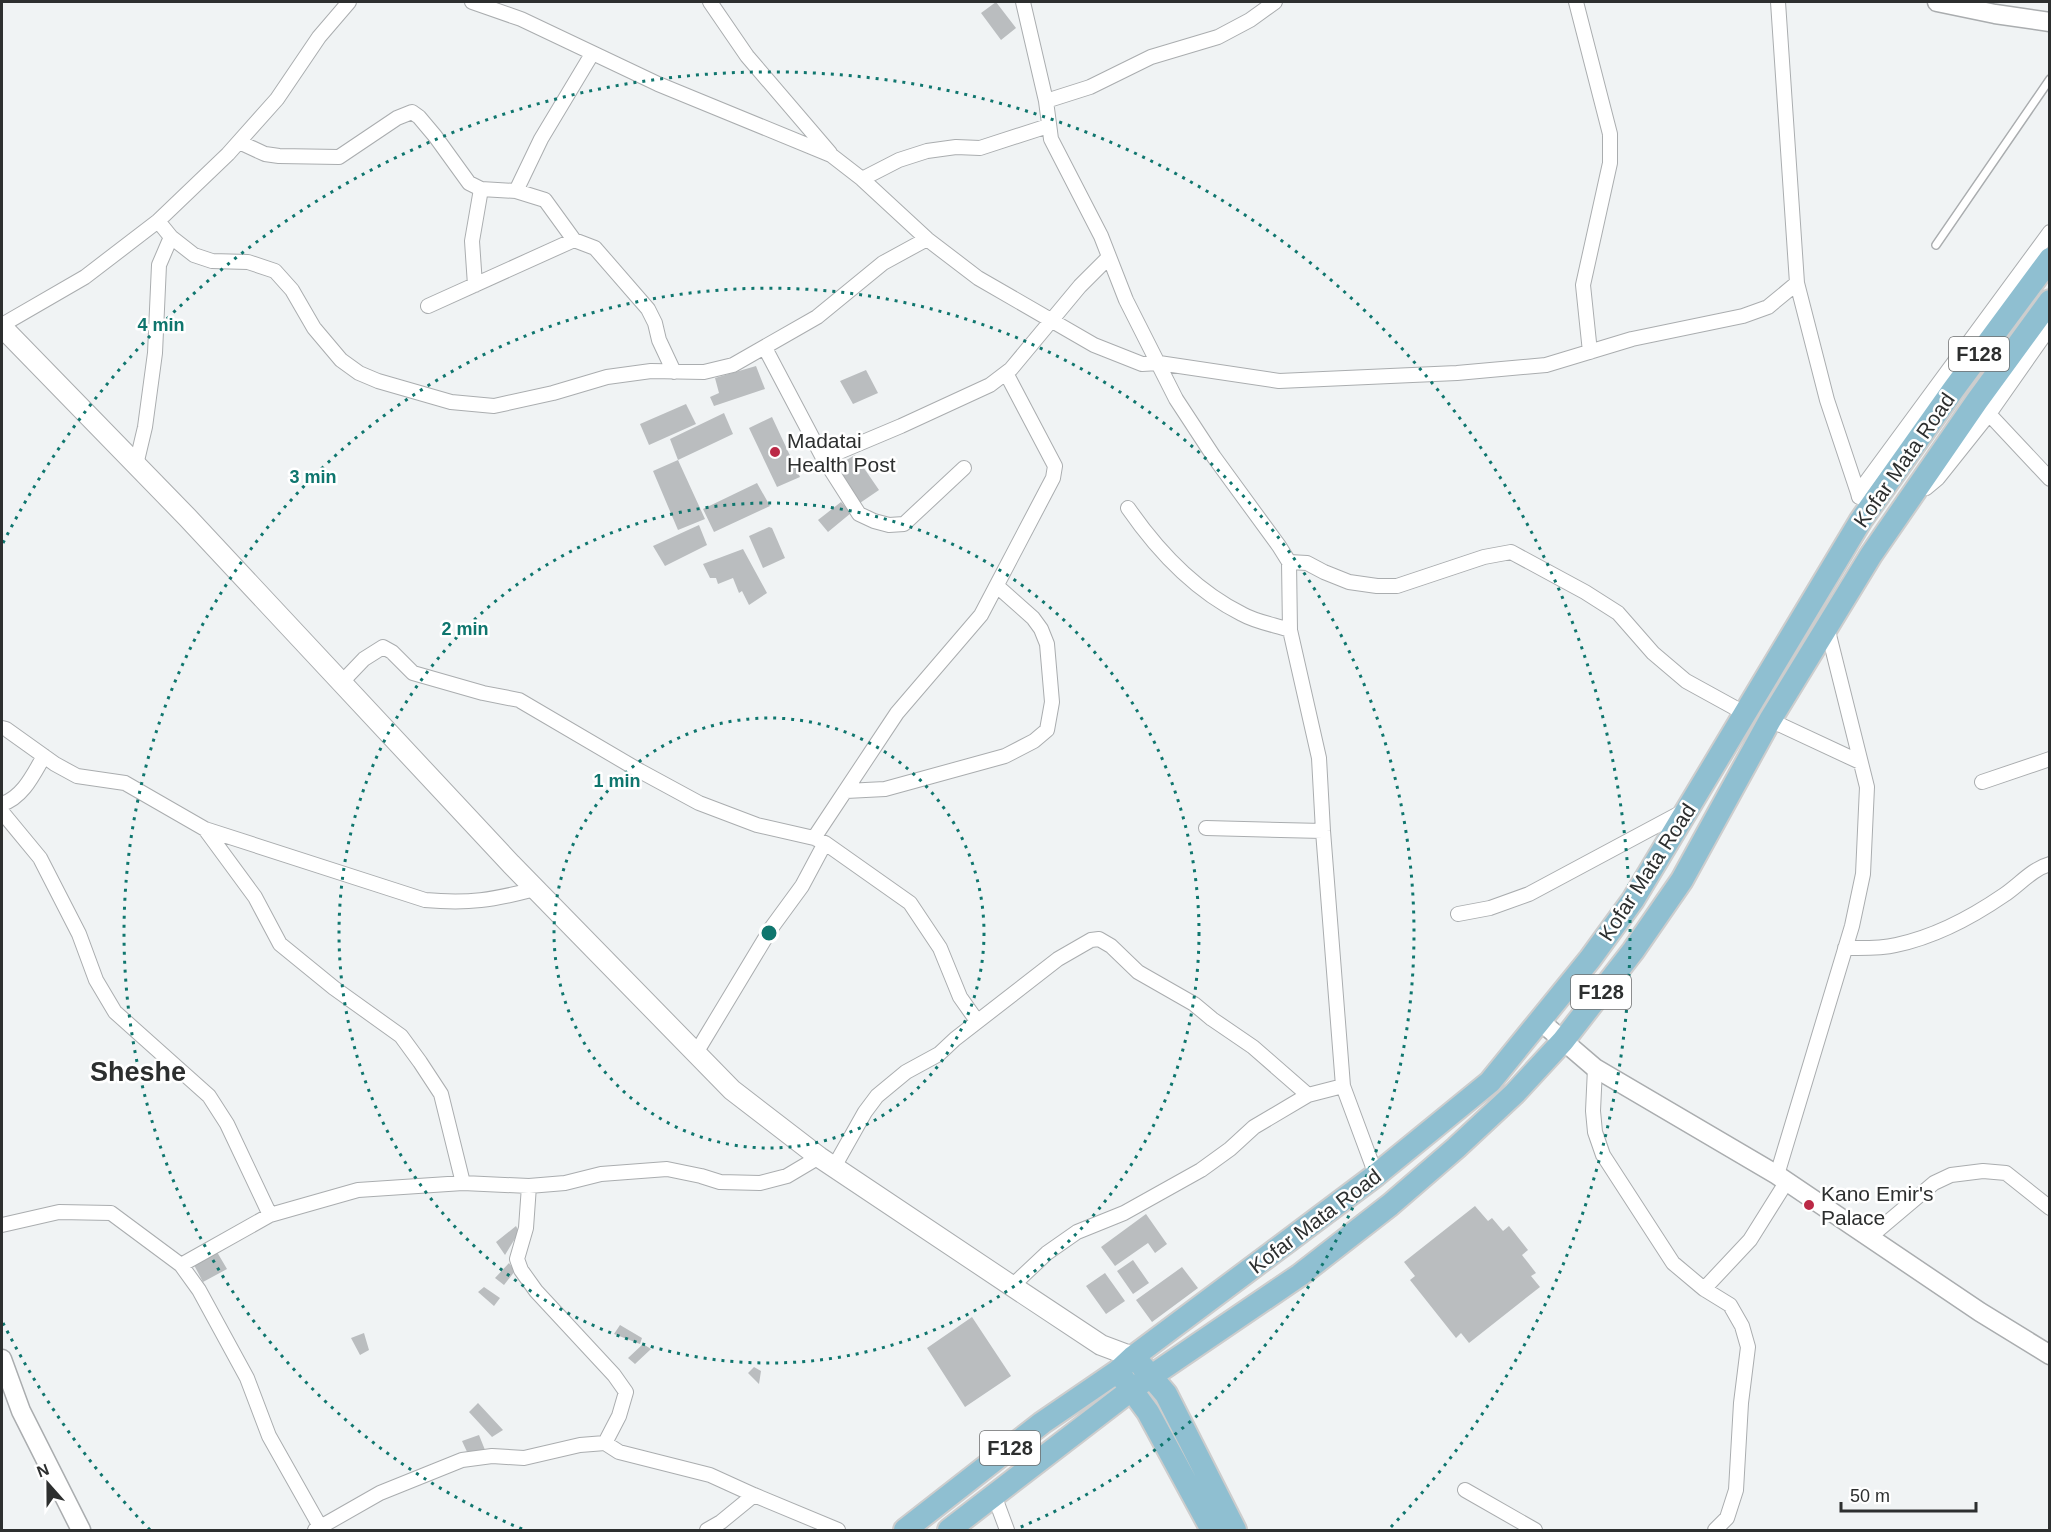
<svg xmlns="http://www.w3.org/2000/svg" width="2051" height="1532" font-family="Helvetica,sans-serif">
  <rect width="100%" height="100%" fill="#f0f3f4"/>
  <path fill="#babdbf" d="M 996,2 L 1016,28 L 1001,40 L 981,13 Z
    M 756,366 L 765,389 L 714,406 L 710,397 L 719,393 L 715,378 Z
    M 866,370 L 878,393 L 853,404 L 840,381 Z
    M 686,404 L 696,424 L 649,445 L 640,424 Z
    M 724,413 L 733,434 L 678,460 L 670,439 Z
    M 772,417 L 800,477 L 777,487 L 749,428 Z
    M 855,455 L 879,490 L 857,505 L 833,468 Z
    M 678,460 L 705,519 L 678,530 L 653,471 Z
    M 757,483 L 770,506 L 714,532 L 703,509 Z
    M 841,502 L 851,513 L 828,532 L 818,520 Z
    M 699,525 L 707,545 L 665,566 L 653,546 Z
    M 769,527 L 772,528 L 785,558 L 763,568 L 749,536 Z
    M 743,549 L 767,593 L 749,605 L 742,591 L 739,593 L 733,578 L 718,584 L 716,578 L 710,578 L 703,564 Z
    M 1475,1206 L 1488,1221 L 1492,1218 L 1503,1231 L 1509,1226 L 1528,1250 L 1522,1255 L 1536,1273 L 1531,1276 L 1540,1287 L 1469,1343 L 1461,1333 L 1456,1338 L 1410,1280 L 1415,1276 L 1404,1262 Z
    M 1146,1214 L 1167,1244 L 1155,1253 L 1148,1243 L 1115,1266 L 1101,1247 Z
    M 516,1226 L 519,1232 L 505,1255 L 496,1242 Z
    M 217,1252 L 227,1269 L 203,1282 L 194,1265 Z
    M 1133,1260 L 1149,1283 L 1133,1294 L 1117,1271 Z
    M 509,1263 L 515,1271 L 504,1285 L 495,1278 Z
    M 1182,1267 L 1198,1288 L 1152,1322 L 1136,1300 Z
    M 1105,1273 L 1125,1301 L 1106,1314 L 1086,1286 Z
    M 484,1287 L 500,1298 L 494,1306 L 478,1292 Z
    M 972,1317 L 1011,1376 L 965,1407 L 927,1348 Z
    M 620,1325 L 642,1338 L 640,1344 L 614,1334 Z
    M 364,1333 L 369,1350 L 360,1355 L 351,1338 Z
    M 643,1344 L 651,1349 L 635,1364 L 628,1358 Z
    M 754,1367 L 761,1371 L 759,1384 L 748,1373 Z
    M 478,1403 L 503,1430 L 492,1437 L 469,1412 Z
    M 479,1435 L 485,1450 L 468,1454 L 462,1441 Z"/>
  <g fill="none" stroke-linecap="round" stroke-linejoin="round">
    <g stroke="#aaadaf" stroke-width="10">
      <path id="service" d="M 1936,245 L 2050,79"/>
    </g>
    <g stroke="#aaadaf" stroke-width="16">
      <path id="minor" d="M 472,2 L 521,19 L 658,84 L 831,155 L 862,179 L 927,239 L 978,278 L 1094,345 L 1142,364 L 1159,363 L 1279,381 L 1457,373 L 1546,365 L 1632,339 L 1743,316 L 1768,307 L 1797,283
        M 710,2 L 747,56 L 830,153
        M 1023,2 L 1046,101 L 1051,139 L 1101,236 L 1126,300 L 1176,399 L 1214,457 L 1279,546 L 1289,562 L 1290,630 L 1319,758 L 1323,831 L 1343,1086 L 1376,1175
        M 1576,2 L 1610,134 L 1610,163 L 1583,285 L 1590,352
        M 1778,2 L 1797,283 L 1827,400 L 1858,493
        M 1046,101 L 1090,87 L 1151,57 L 1218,37 L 1250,20 L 1275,2
        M 239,142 L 265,154 L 279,156 L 339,157 L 397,118 L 412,112 L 419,117 L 435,136 L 469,183 L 481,189 L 516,191 L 545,200 L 574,240 L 595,248 L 648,309 L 655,323 L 659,340 L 674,372
        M 862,179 L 899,160 L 927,151 L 956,147 L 980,148 L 1048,126
        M 516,191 L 541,139 L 592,54
        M 158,221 L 171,237 L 194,255 L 212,261 L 248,262 L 275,271 L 292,290 L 314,328 L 341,360 L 359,373 L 378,381 L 451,402 L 494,406 L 553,393 L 607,377 L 651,371 L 704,372 L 733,365 L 817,317 L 883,263 L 927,239
        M 475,285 L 472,241 L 481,189
        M 428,306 L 574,240
        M 2,325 L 85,277 L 158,221 L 228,154 L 277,99 L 319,37 L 349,2
        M 765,348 L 822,456 L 859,514 L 874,521 L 889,525 L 904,524 L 964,468
        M 1989,414 L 2050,479
        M 825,458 L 901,426 L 990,385 L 1011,369 L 1080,286 L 1108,258
        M 136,465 L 145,427 L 155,353 L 159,265 L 171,237
        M 1926,488 L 1938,478 L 1989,414 L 2050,327
        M 1859,497 L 1858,493 L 2050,232
        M 1128,508 C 1157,550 1196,591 1242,614 C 1256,622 1275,625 1290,630
        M 1289,562 L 1307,563 L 1324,572 L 1349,582 L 1377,586 L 1397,586 L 1484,557 L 1511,552 L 1585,592 L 1618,613 L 1653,653 L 1686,681 L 1746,714
        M 342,682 L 364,659 L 383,647 L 392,652 L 413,673 L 483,693 L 519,700 L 640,771 L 699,803 L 757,825 L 814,838 L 825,843 L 910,903 L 940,948 L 960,997 L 977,1021
        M 1770,720 L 1860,762
        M 2,728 L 6,729 L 55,764 L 77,776 L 125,783 L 205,829 L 425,900 C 469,904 493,900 535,889
        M 1982,782 L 2050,759
        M 846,791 L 885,789 L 1005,756 L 1034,741 L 1047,730 L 1052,702 L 1047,644 L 1041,629 L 1033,618 L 997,586
        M 2,804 C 23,797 33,775 44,756
        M 2,812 L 40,858 L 79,934 L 96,980 L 115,1012 L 209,1096 L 227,1124 L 270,1215
        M 1206,828 L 1323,831
        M 205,829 L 255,897 L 280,944 L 334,988 L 401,1036 L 420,1062 L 441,1094 L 463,1183
        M 814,838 L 897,713 L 981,615 L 1053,478 L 1055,466 L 1006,373
        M 1458,914 L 1490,908 L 1529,894 L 1684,811
        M 1845,948 C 1862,948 1879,949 1896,945 C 1934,937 1972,917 2004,895 C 2019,885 2032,869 2050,864
        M 696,1053 L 772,927 L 802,886 L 825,843
        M 1595,1068 L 1593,1111 L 1595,1132 L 1603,1155 L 1673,1263 L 1704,1289 L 1750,1240 L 1787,1181
        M 834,1167 L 865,1112 L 877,1096 L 906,1072 L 939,1054 L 955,1039 L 1058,959 L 1091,940 L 1099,939 L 1111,946 L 1138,972 L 1194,1004 L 1212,1019 L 1253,1047 L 1308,1095
        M 1777,1175 L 1852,926 L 1863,874 L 1867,787 L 1827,627
        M 529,1186 L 526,1228 L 517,1259 L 521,1270 L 536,1291 L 614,1375 L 626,1392 L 619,1416 L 605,1443
        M 2,1225 L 59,1212 L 111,1213 L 181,1265 L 270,1215 L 358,1190 L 463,1183 L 529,1186 L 565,1183 L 601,1174 L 667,1169 L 701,1176 L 720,1182 L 760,1183 L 787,1176 L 819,1157
        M 1870,1237 L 1934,1183 L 1951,1175 L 1983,1171 L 2006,1173 L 2050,1208
        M 181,1265 L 199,1290 L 247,1378 L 269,1436 L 322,1530
        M 1012,1286 L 1047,1253 L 1077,1232 L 1124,1213 L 1201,1170 L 1230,1149 L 1254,1127 L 1308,1095 L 1343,1086
        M 1704,1289 L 1730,1305 L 1742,1326 L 1748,1347 L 1741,1403 L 1736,1490 L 1727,1518 L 1715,1530
        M 1465,1490 L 1535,1530
        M 994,1495 L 1007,1530
        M 315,1530 L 380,1493 L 462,1460 L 492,1456 L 524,1458 L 580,1445 L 605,1443 L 619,1452 L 710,1475 L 754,1495 L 838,1530
        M 707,1530 L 721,1522 L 754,1495"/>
    </g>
    <g stroke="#aaadaf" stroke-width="21">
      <path id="tertiary" d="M 1937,2 L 1995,14 L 2050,22
        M 1539,1020 L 1595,1068 L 1777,1175 L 1980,1312 L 2050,1355
        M 2,1359 L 21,1411 L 81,1530"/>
    </g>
    <g stroke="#aaadaf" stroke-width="22">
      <path id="secondary" d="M 2,327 L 187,517 L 511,864 L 732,1090 L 819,1157 L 1012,1286 L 1101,1345 L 1133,1357"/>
    </g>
    <g stroke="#cdcdcd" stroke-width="26">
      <path id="primary" d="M 1142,1366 L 1166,1394 L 1235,1530
        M 1122,1377 L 1148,1412 L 1212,1530
        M 905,1530 L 1042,1423 L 1118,1371 L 1133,1357 L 1376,1175 L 1490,1082 L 1590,959 L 1633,900 L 1861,520 L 1953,390 L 2050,259
        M 949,1530 L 1131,1390 L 1300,1275 L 1390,1205 L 1456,1148 L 1515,1093 L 1563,1041 L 1633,951 L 1682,880 L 1770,720 L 1871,555 L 1977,401 L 2050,301"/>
    </g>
    <use href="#service" stroke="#fff" stroke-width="7"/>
    <use href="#minor" stroke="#fff" stroke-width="14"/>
    <use href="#tertiary" stroke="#fff" stroke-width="18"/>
    <use href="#secondary" stroke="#fff" stroke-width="20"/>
    <use href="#primary" stroke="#8fbfd1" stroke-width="22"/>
  </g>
  <g fill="none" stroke="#0f766e" stroke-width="3" stroke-dasharray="3 6">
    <circle cx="769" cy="933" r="215"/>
    <circle cx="769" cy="933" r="430"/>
    <path d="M522 1529A645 645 0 1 1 1016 1529"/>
    <path d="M150 1530A860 860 0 0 1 3 1323M3 543A860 860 0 1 1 1388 1530"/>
  </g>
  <g fill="#bb2946" stroke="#fff" stroke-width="2">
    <circle cx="775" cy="452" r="6"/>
    <circle cx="1809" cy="1205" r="6"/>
  </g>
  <g text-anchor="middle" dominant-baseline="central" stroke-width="5" stroke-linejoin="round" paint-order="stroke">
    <g fill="#fff" stroke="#6c6d6d" stroke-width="1.5">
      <rect x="1949" y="337" width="60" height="34" rx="4.5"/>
      <rect x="1571" y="975" width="60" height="34" rx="4.5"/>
      <rect x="980" y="1431" width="60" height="34" rx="4.5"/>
    </g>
    <g font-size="20" font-weight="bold" fill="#2d2f2f">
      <text x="1979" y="354">F128</text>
      <text x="1601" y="992">F128</text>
      <text x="1010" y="1448">F128</text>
    </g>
    <g font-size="21" fill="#2d2f2f" stroke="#fff" text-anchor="start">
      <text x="787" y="440">Madatai<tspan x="787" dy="24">Health Post</tspan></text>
      <text x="1821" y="1193">Kano Emir's<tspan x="1821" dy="24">Palace</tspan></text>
    </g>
    <g font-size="21" fill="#2d2f2f" stroke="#fff">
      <text transform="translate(1904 460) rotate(-55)">Kofar Mata Road</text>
      <text transform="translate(1647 872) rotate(-57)">Kofar Mata Road</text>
      <text transform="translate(1315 1221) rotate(-37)">Kofar Mata Road</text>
    </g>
    <g font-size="27" font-weight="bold" fill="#2d2f2f" stroke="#fff">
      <text x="138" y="1072">Sheshe</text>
    </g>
  </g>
  <circle cx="769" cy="933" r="9" fill="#0f766e" stroke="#fff" stroke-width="3"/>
  <g font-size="18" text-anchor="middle" font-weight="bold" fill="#0f766e" stroke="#fff" stroke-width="5" stroke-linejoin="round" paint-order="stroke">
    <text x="161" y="331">4 min</text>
    <text x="313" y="483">3 min</text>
    <text x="465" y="635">2 min</text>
    <text x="617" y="787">1 min</text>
  </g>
  <rect width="2051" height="1532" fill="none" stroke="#2d2f2f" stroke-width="6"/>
  <g transform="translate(48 1484) rotate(339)" stroke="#ffffff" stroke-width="4.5" paint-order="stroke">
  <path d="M0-4.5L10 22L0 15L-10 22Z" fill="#2d2f2f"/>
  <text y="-9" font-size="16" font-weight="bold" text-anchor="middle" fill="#2d2f2f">N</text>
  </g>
  <path d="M1841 1502v9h135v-9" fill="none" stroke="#2d2f2f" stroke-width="3"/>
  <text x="1850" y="1502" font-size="18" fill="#2d2f2f" stroke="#ffffff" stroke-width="4.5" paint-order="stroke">50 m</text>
</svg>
